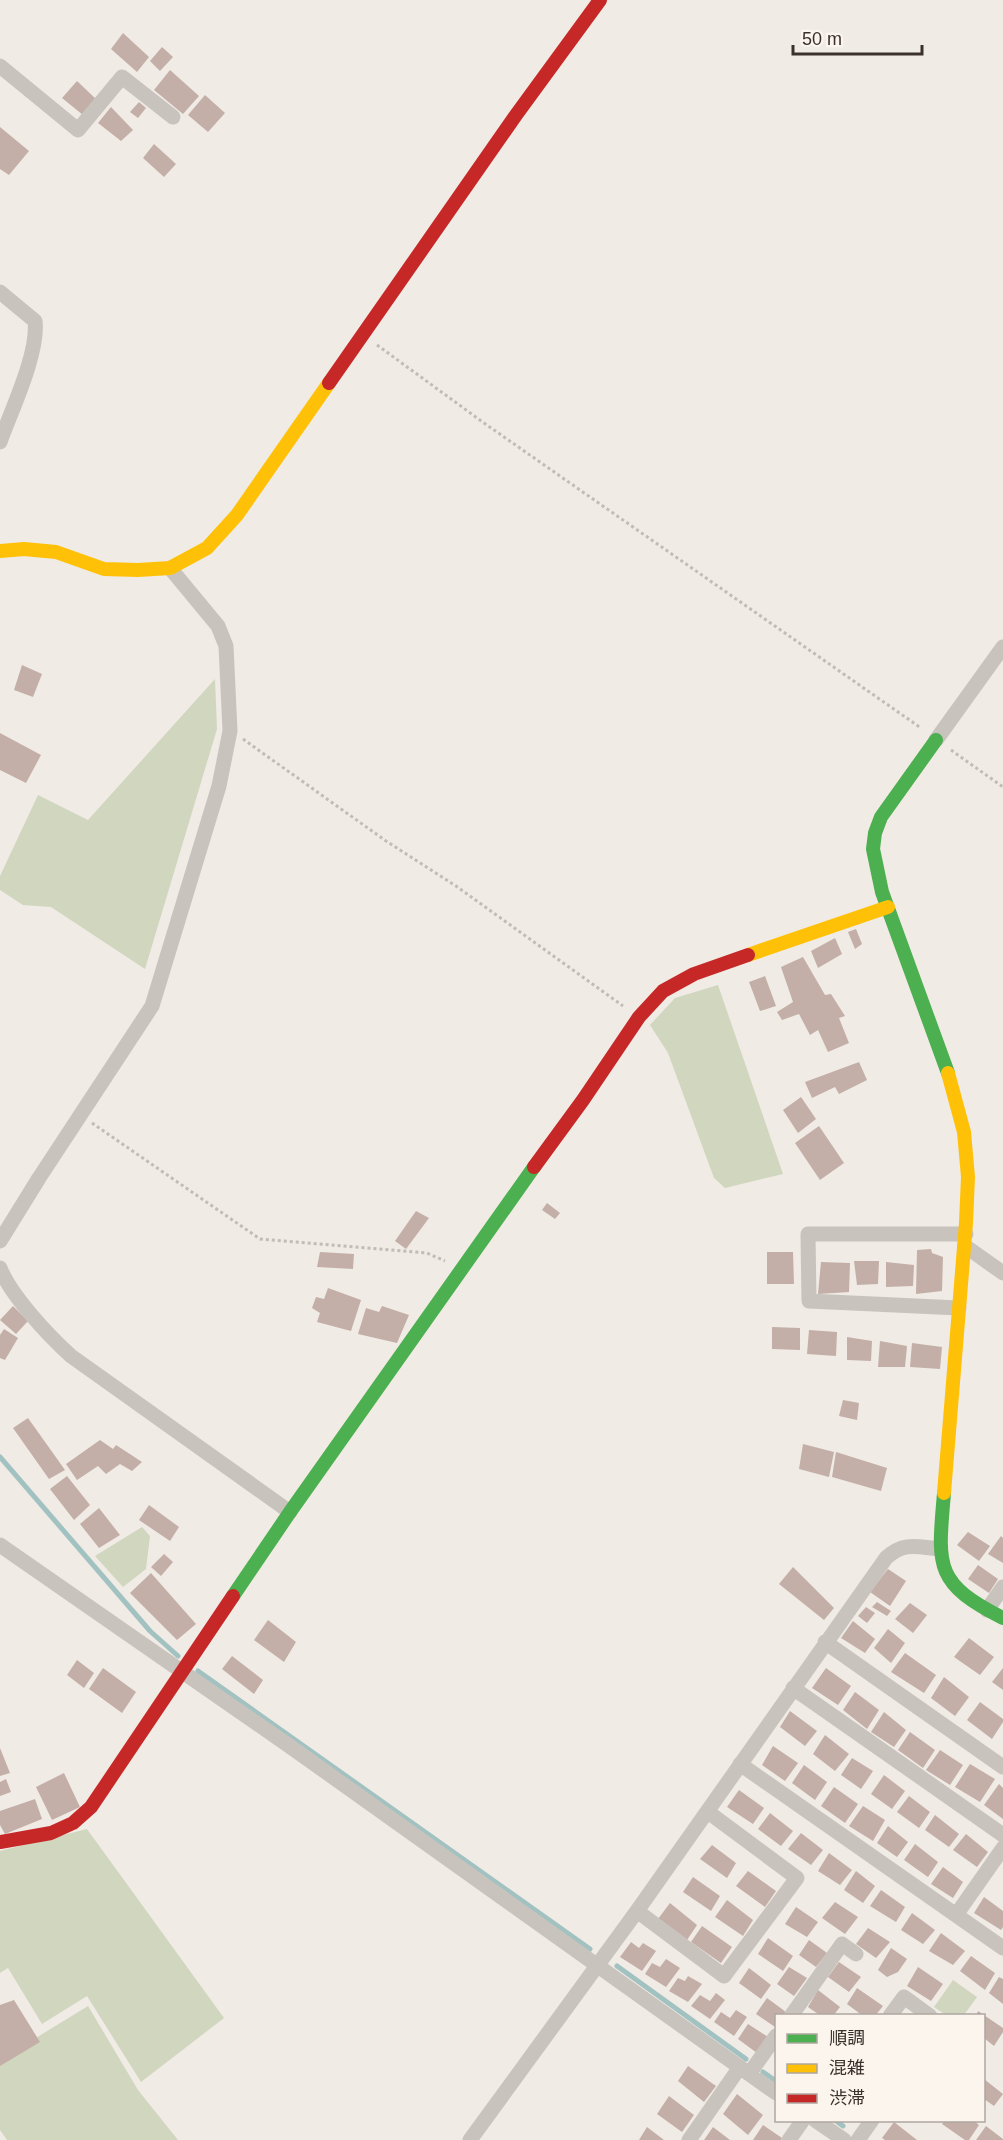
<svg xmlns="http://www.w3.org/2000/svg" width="1003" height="2140" font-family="Arial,'Noto Sans JP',sans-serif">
  <rect width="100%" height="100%" fill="#f0ebe5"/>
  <path fill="#d1d6bf" d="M 215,679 L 217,729 L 145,969 L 51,907 L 23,905 L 0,890 L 0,876 L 38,795 L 88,820 Z
    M 718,985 L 783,1174 L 725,1188 L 714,1178 L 668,1053 L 650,1025 L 675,998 Z
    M 142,1527 L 150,1536 L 146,1569 L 123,1587 L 95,1556 Z
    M 87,1829 L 224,2018 L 141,2082 L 87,1996 L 42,2024 L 8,1968 L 0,1973 L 0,1851 Z
    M 953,1980 L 977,1997 L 964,2015 L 946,2015 L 934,2007 Z
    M 88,2006 L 138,2090 L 178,2140 L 7,2140 L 0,2130 L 0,2060 Z"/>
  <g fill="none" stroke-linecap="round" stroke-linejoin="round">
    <path stroke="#a1c2c1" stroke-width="5" d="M 0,1457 L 150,1631 L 178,1656
      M 198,1671 L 590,1949
      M 617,1966 L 746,2059
      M 763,2072 L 776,2081
      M 835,2120 L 843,2126"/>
  </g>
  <path fill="#c3afa7" d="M 123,33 L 149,57 L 137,72 L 111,49 Z
    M 162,47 L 173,57 L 160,71 L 150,61 Z
    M 170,70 L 199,96 L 183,114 L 154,90 Z
    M 77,81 L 97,100 L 83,115 L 62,98 Z
    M 205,95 L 225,113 L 208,132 L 188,115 Z
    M 139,102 L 146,108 L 138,118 L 130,112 Z
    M 111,107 L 133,130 L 121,141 L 98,123 Z
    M 0,127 L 29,151 L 9,175 L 0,169 Z
    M 154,144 L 176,164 L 164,177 L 143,158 Z
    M 22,665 L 42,674 L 33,697 L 14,690 Z
    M 0,733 L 41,755 L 26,783 L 0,770 Z
    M 856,929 L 862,944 L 855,949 L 848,932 Z
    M 835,938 L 842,954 L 818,968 L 811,951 Z
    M 803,957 L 825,995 L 831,994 L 845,1016 L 839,1018 L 849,1043 L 828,1052 L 818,1030 L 810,1035 L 799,1014 L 782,1020 L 777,1012 L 793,1002 L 781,967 Z
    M 765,976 L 776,1006 L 760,1011 L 749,982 Z
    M 859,1062 L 867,1080 L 839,1094 L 835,1087 L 812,1098 L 805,1082 Z
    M 801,1097 L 816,1119 L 798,1133 L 783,1110 Z
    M 819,1126 L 844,1163 L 820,1180 L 795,1143 Z
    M 547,1203 L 560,1213 L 555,1219 L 542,1210 Z
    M 416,1211 L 429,1218 L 406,1249 L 395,1241 Z
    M 931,1249 L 932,1253 L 943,1257 L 942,1291 L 916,1294 L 917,1250 Z
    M 320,1252 L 354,1254 L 353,1269 L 317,1267 Z
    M 767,1252 L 793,1252 L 794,1284 L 767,1284 Z
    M 854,1261 L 879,1261 L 878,1284 L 857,1285 Z
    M 821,1262 L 850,1263 L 849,1292 L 818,1294 Z
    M 886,1262 L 914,1265 L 913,1286 L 886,1287 Z
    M 328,1288 L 361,1300 L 351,1331 L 317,1322 L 320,1313 L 312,1308 L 316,1297 L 324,1299 Z
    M 13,1306 L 28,1321 L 16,1334 L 0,1320 Z
    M 382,1306 L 409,1315 L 397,1343 L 358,1334 L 366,1308 L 379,1312 Z
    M 772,1327 L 800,1328 L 800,1350 L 772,1349 Z
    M 4,1329 L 18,1338 L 5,1360 L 0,1358 L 0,1335 Z
    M 809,1330 L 837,1332 L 836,1356 L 807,1354 Z
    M 847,1337 L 872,1341 L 871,1361 L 847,1360 Z
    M 880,1341 L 907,1346 L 905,1367 L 878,1367 Z
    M 912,1343 L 942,1347 L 940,1369 L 910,1367 Z
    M 843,1400 L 859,1403 L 857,1420 L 839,1416 Z
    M 28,1418 L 65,1470 L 49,1479 L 13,1428 Z
    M 100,1440 L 113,1449 L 116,1445 L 142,1462 L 132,1471 L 120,1464 L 106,1474 L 98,1466 L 77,1480 L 66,1464 Z
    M 803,1444 L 834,1452 L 829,1477 L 799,1469 Z
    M 836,1452 L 887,1468 L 881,1491 L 832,1477 Z
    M 67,1476 L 90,1505 L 74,1520 L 50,1489 Z
    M 149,1505 L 179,1527 L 170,1541 L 139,1520 Z
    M 99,1508 L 120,1535 L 99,1548 L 80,1524 Z
    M 968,1532 L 990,1546 L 979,1561 L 957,1545 Z
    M 1001,1536 L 1003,1538 L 1003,1563 L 988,1554 Z
    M 164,1554 L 173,1562 L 161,1576 L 151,1567 Z
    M 978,1565 L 998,1579 L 989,1593 L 968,1579 Z
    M 793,1567 L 834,1608 L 824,1620 L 779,1584 Z
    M 888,1569 L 906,1581 L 890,1606 L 870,1592 Z
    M 151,1573 L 196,1624 L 177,1640 L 130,1593 Z
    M 877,1602 L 891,1611 L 887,1616 L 872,1607 Z
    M 910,1603 L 927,1615 L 913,1633 L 895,1619 Z
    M 866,1607 L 875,1613 L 867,1623 L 858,1616 Z
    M 268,1620 L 296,1642 L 284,1662 L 254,1640 Z
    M 853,1621 L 875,1639 L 865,1653 L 841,1638 Z
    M 888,1629 L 905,1643 L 891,1663 L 874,1648 Z
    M 969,1638 L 994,1657 L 980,1675 L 954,1657 Z
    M 905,1653 L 936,1675 L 924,1693 L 891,1672 Z
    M 232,1656 L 263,1680 L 254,1694 L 222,1669 Z
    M 77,1660 L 94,1673 L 84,1688 L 67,1675 Z
    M 103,1668 L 136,1692 L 122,1713 L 89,1689 Z
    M 826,1668 L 851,1686 L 838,1705 L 812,1688 Z
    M 1003,1668 L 1003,1690 L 992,1682 Z
    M 944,1677 L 969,1697 L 955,1716 L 931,1698 Z
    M 855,1692 L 879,1710 L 867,1729 L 843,1710 Z
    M 980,1702 L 1003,1719 L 1003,1722 L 992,1739 L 967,1720 Z
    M 790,1711 L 817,1731 L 805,1746 L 780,1727 Z
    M 884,1712 L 906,1730 L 894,1747 L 871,1732 Z
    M 910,1732 L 935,1750 L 923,1768 L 898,1750 Z
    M 825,1735 L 849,1754 L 835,1771 L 813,1754 Z
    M 773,1746 L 798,1763 L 785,1781 L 762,1765 Z
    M 0,1748 L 10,1773 L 0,1776 Z
    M 940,1750 L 963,1765 L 950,1785 L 926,1770 Z
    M 852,1758 L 873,1771 L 861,1789 L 841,1775 Z
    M 970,1764 L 995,1779 L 980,1802 L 955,1787 Z
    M 804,1765 L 827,1782 L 815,1800 L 792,1783 Z
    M 64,1773 L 80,1807 L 52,1820 L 36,1787 Z
    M 884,1775 L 905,1791 L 892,1809 L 871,1794 Z
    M 6,1779 L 11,1792 L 0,1796 L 0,1782 Z
    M 999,1784 L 1003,1788 L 1003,1819 L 984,1805 Z
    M 834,1787 L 858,1804 L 845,1823 L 821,1806 Z
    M 739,1790 L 764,1808 L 753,1824 L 727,1807 Z
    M 909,1796 L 930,1812 L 919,1828 L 897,1812 Z
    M 35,1799 L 42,1819 L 5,1834 L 0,1825 L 0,1811 Z
    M 863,1806 L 885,1820 L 873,1841 L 849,1826 Z
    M 770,1813 L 793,1831 L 781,1846 L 758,1829 Z
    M 935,1815 L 959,1834 L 949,1847 L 925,1830 Z
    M 888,1826 L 908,1842 L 897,1857 L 877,1843 Z
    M 801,1833 L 823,1850 L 811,1865 L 788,1849 Z
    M 966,1834 L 988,1852 L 977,1867 L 953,1850 Z
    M 915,1844 L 938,1862 L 928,1877 L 904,1860 Z
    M 712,1845 L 736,1863 L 727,1878 L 700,1859 Z
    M 829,1853 L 852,1870 L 840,1885 L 818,1871 Z
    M 943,1867 L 963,1882 L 953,1898 L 931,1884 Z
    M 748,1871 L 776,1891 L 765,1907 L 736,1886 Z
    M 856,1871 L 875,1886 L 863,1903 L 844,1890 Z
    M 693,1877 L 720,1896 L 711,1911 L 683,1892 Z
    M 881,1890 L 905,1907 L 896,1922 L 870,1906 Z
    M 984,1897 L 1003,1911 L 1003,1927 L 1001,1930 L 974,1913 Z
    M 727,1900 L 753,1920 L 743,1936 L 715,1917 Z
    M 835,1902 L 858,1917 L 845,1934 L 822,1918 Z
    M 670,1903 L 697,1925 L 687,1940 L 658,1919 Z
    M 796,1907 L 818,1922 L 807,1937 L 785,1924 Z
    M 912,1913 L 935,1930 L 923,1944 L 901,1930 Z
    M 702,1926 L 732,1947 L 721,1963 L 691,1942 Z
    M 868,1928 L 890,1942 L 876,1958 L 856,1944 Z
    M 941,1933 L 965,1951 L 953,1965 L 929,1951 Z
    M 768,1938 L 793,1956 L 783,1971 L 758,1954 Z
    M 809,1940 L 827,1953 L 816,1967 L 799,1955 Z
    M 631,1942 L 639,1948 L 643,1943 L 656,1951 L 642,1971 L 620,1957 Z
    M 891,1948 L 907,1959 L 898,1972 L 887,1977 L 878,1970 Z
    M 971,1956 L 995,1973 L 985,1990 L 960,1971 Z
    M 666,1959 L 680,1968 L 666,1987 L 645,1974 L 652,1963 L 660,1967 Z
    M 839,1962 L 861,1977 L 849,1992 L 828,1977 Z
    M 789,1967 L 807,1978 L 794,1996 L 777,1984 Z
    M 918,1967 L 943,1984 L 931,2001 L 907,1986 Z
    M 749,1968 L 771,1985 L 761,1999 L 739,1983 Z
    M 688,1976 L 702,1984 L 688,2002 L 669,1991 L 678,1978 L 685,1981 Z
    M 999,1977 L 1003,1979 L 1003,2004 L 989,1993 Z
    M 857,1988 L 883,2006 L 875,2016 L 863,2016 L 847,2004 Z
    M 818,1990 L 840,2007 L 833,2016 L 821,2016 L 808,2007 Z
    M 716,1993 L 725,2000 L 710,2019 L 691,2006 L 700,1995 L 710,2001 Z
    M 767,1998 L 786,2012 L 783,2016 L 776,2016 L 776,2024 L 775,2027 L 756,2014 Z
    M 14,2000 L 40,2042 L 0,2066 L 0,2005 Z
    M 736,2010 L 747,2017 L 734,2036 L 714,2022 L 721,2012 L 730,2018 Z
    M 978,2011 L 1003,2028 L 1003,2032 L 994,2046 L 984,2038 L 984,2016 L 976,2016 Z
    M 748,2024 L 768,2037 L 757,2053 L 738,2039 Z
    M 688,2066 L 716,2086 L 704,2102 L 678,2081 Z
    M 984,2079 L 1003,2094 L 994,2106 L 984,2099 Z
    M 737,2094 L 763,2115 L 748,2135 L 723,2114 Z
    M 669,2096 L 694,2115 L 682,2132 L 657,2114 Z
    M 945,2120 L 973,2120 L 979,2125 L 969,2140 L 965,2140 L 942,2124 Z
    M 894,2122 L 917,2140 L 885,2140 L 882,2138 Z
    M 763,2125 L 782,2138 L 781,2140 L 753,2140 Z
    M 986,2126 L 1003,2139 L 1003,2140 L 976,2140 Z
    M 647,2127 L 664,2140 L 639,2140 Z
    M 713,2127 L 730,2140 L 704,2140 Z"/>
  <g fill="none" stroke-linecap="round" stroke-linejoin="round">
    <path stroke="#c2bbb6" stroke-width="3" stroke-dasharray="3 3" stroke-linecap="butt" d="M 377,345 L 484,423 L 921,728
      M 243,739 L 386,841 L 456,886 L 623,1006
      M 951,750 L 1003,787
      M 92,1123 L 260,1239 L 427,1253 L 445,1261"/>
    <path stroke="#c9c3be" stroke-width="15" d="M 0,66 L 78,130 L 122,77 L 173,117
      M 0,292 L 35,321 C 39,353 11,411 0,442
      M 936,740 L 1003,647
      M 0,1241 L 39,1178 L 152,1006 L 219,786 L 230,731 L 226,646 L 218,626 L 170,568
      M 965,1246 L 1003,1273
      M 0,1268 C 11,1296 49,1336 71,1356 L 290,1512
      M 959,1308 L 809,1301 L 808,1234 L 966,1234
      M 0,1545 L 288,1745 L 776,2093
      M 987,1610 L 1003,1587
      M 825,1642 L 1003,1767
      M 793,1688 L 1003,1835
      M 740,1764 L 956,1915
      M 1003,1848 L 956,1915 L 1003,1948
      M 637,1911 L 724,1976 L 797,1878 L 708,1812
      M 791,2016 L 842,1944 L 856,1954
      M 890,2016 L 904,1997 L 930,2016
      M 749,2074 L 776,2036
      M 815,2120 L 844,2140
      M 470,2140 L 637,1911 L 886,1558 C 904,1541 918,1547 940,1549
      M 689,2140 L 740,2067
      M 789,2140 L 803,2120
      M 858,2140 L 872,2120"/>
    <path stroke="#4caf50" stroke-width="14" d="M 936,740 L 881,817 L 875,833 L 873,849 L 882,892 L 948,1073
      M 944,1493 C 938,1565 933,1583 1003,1618
      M 233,1596 L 290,1512 L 534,1167"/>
    <path stroke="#ffc107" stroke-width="14" d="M 0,551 L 24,549 L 56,552 L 104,569 L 138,570 L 170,568 L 207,548 L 237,515 L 329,383
      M 748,955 L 888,907
      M 944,1493 L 966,1223 L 968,1177 L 964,1132 L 948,1073"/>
    <path stroke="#c62828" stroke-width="14" d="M 329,383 L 516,115 L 600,0
      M 534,1167 L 583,1100 L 639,1017 L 663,991 L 694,974 L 748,955
      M 0,1842 L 51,1833 L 73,1823 L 91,1807 L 233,1596"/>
  </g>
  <rect x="775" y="2014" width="210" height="108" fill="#fbf5ee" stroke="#aea6a0" stroke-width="1.5"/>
  <rect x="787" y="2034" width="30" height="9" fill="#4caf50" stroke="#aea6a0" stroke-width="1.5"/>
  <text x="829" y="2044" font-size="18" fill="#3b302b">順調</text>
  <rect x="787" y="2064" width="30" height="9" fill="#ffc107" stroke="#aea6a0" stroke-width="1.5"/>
  <text x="829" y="2074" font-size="18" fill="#3b302b">混雑</text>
  <rect x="787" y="2094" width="30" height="9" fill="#c62828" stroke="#aea6a0" stroke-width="1.5"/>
  <text x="829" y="2104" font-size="18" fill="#3b302b">渋滞</text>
  <path d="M793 45v9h129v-9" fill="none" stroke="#3b302b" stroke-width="3"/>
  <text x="802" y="45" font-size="18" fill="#3b302b" stroke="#fbf5ee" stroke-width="4.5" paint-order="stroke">50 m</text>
</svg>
